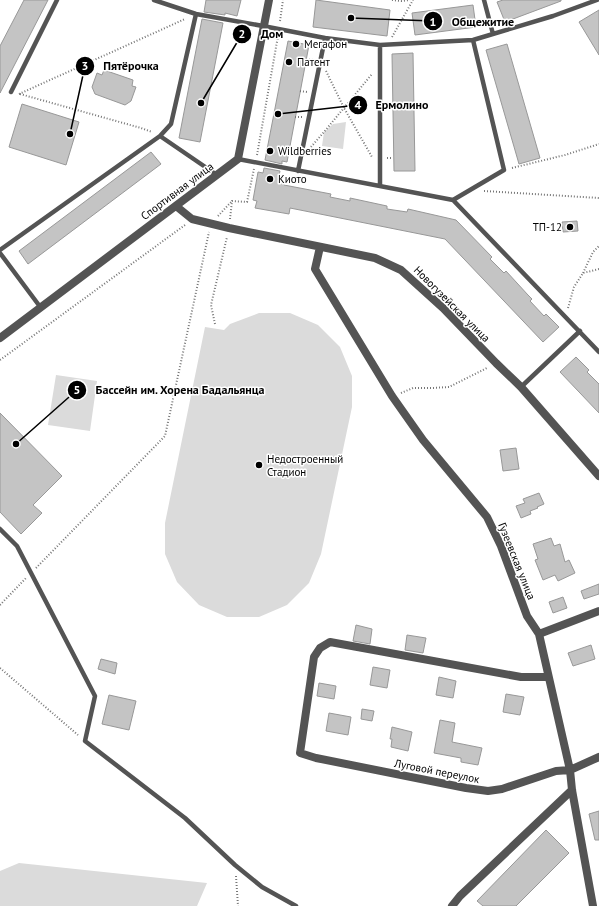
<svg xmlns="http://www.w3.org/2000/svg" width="599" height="906" font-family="'PT Sans',sans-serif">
  <rect width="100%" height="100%" fill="#fff"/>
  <path fill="#dbdbdb" d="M 346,122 L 343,149 L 322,146 L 324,132 L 333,124 Z
    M 259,313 L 290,313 L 318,325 L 340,347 L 352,376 L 352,407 L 321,554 L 309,583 L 287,605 L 259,617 L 227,617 L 199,605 L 177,582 L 165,554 L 165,523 L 205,327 L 224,330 L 230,324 Z
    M 56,375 L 97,381 L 90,431 L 48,425 Z
    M 19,863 L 207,883 L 197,906 L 0,906 L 0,871 Z"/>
  <path fill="#c4c4c4" stroke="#989898" d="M 24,0 L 48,0 L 0,93 L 0,46 Z
    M 206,0 L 241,0 L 237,16 L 225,13 L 225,15 L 204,12 Z
    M 316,0 L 390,10 L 387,36 L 313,27 Z
    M 503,0 L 561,0 L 561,1 L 505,22 L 497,2 Z
    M 473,5 L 476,27 L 415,35 L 412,13 Z
    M 599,10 L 599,55 L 579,22 Z
    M 202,19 L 223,23 L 200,142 L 179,138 Z
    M 288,41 L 309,45 L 287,162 L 282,161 L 282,164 L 265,160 Z
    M 507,44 L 540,158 L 519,164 L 486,50 Z
    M 413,53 L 415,171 L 394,171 L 392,54 Z
    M 104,70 L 133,80 L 132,86 L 136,87 L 131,101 L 125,105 L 95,94 L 92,87 L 97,73 L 102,75 Z
    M 22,104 L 79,122 L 66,165 L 9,147 Z
    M 151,152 L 161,164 L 28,264 L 19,251 Z
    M 264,168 L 280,171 L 278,180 L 285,182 L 284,185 L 331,194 L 330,197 L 350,201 L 350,198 L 387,206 L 387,209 L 407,212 L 408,209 L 456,220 L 492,257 L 490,259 L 504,273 L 506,271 L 528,295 L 532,299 L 530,301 L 544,316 L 546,314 L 559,327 L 543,342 L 445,239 L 290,208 L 289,214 L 255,208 L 257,201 L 253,200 L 258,172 L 263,173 Z
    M 577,221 L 578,231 L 563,232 L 562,222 Z
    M 576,357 L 589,370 L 587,372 L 599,384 L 599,413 L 560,372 Z
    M 0,413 L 62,476 L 33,505 L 42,513 L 21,534 L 0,512 Z
    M 516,448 L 519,469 L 503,471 L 500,450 Z
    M 539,493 L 544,504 L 537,507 L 538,508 L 530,511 L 531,514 L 521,518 L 516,506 L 525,503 L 523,499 Z
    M 551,538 L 554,546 L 560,544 L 565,562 L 569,560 L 575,573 L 558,581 L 555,575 L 543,580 L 535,560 L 538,559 L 533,544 Z
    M 599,584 L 599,594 L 584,599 L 581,591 Z
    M 563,597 L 567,608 L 553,613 L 549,602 Z
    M 356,625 L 372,629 L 370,644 L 353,641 Z
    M 407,635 L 426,638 L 423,653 L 405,650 Z
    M 591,645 L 595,659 L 573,666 L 568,653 Z
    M 101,659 L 117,663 L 115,674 L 98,669 Z
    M 373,667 L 390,670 L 387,688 L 370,685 Z
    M 439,677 L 456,681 L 453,698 L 436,695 Z
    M 319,683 L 336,686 L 334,699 L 317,696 Z
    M 506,694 L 524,697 L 520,715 L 503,712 Z
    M 109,695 L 136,701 L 129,730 L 102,724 Z
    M 362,709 L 374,711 L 372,721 L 361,719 Z
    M 329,713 L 351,717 L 348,735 L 326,731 Z
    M 440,720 L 455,723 L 452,742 L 482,748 L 478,765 L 461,762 L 461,758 L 434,753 Z
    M 392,727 L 412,732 L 408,751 L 391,747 L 392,739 L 390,739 Z
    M 599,811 L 599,840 L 595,840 L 589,814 Z
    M 546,830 L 569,853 L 516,906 L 483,906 L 477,901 Z"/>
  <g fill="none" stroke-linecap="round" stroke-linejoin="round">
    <path stroke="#767676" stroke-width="2" stroke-dasharray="1 2" stroke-linecap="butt" d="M 392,0 L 401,1 L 410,0
      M 280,21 L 283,0
      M 392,37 L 413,0
      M 306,59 L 313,60
      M 326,71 L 344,108 L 372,157
      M 300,91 L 307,92
      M 19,94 L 185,19
      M 20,94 L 141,128 L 152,132
      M 295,117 L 302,117
      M 311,147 L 324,132 L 372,74
      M 289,149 L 295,150
      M 257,155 L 278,36
      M 387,158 L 393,158
      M 512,168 L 565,155 L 599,144
      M 484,191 L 599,198
      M 218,216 L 232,201
      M 230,219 L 232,201 L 247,202 L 254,169
      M 583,273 L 593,252 L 599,246
      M 568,308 L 574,287 L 583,273 L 599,269
      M 215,324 L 211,305 L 227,237
      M 0,360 L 185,225
      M 401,393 L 413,388 L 432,388 L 449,387 L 487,368
      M 36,568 L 165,436 L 209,232
      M 0,605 L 26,578
      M 0,668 L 78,735
      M 236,876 L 238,906"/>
    <path stroke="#545454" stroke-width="4.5" d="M 154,0 L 196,14 L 263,26 L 325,38 L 380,45 L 473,40 L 553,16 L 597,0
      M 484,0 L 493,34
      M 380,45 L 380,186
      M 11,92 L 57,0
      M 160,136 L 171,124 L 196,14
      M 238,159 L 453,200 L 599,352
      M 298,171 L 325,38
      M 453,200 L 504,170 L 473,40
      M 0,250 L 160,136 L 217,175
      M 0,253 L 41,308
      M 521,387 L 580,331
      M 0,529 L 17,546 L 95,696 L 85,741 L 185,818 L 235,865 L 262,887 L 296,906"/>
    <path stroke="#545454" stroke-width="8" d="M 176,206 L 192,219 L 229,228 L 375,258 L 401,270 L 443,308 L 496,363 L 521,387 L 599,476
      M 320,247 L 315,269 L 392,396 L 423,440 L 487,517 L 501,546 L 527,616 L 539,634 L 570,770 L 572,790 L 593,906
      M 0,338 L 238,159 L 269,0
      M 539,634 L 599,611
      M 548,677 L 521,677 L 330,642 L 320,648 L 314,657 L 300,753 L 316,758 L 466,788 L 488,791 L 502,789 L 556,771 L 570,770 L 599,757
      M 452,906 L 460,896 L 572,790"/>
  </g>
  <g fill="#000" stroke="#fff" stroke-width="1.5">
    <circle cx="296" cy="44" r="4"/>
    <circle cx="289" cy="62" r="4"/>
    <circle cx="270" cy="151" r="4"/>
    <circle cx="270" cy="179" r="4"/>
    <circle cx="570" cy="227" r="4"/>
    <circle cx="259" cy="465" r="4"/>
  </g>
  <g text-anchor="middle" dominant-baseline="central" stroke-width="3" stroke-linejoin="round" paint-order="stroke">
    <g font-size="11" fill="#000" stroke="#fff" text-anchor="start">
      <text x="304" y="44">Мегафон</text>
      <text x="297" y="62">Патент</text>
      <text x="278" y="151">Wildberries</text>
      <text x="278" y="179">Киото</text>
      <text x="562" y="227" text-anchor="end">ТП-12</text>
      <text x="267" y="459">Недостроенный<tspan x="267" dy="13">Стадион</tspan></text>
    </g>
    <g font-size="11" fill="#000" stroke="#fff">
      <text transform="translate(177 191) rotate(-37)">Спортивная улица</text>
      <text transform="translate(452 304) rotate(45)">Новогузейская улица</text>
      <text transform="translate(517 561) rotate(68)">Гузеевская улица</text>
      <text transform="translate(437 771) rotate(11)">Луговой переулок</text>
    </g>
  </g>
  <path fill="none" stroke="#000" stroke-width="1.5" d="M351 18L433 21M201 103L242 34M70 134L85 66M278 114L358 105M16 444L77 390"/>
  <g fill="#000" stroke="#fff" stroke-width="1.5">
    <circle cx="351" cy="18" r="4"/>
    <circle cx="201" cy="103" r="4"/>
    <circle cx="70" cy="134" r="4"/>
    <circle cx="278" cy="114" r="4"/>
    <circle cx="16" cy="444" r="4"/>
    <circle cx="433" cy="21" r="10"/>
    <circle cx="242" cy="34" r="10"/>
    <circle cx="85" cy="66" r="10"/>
    <circle cx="358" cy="105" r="10"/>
    <circle cx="77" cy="390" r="10"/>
  </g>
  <g font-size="12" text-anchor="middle" font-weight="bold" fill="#fff">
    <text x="433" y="26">1</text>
    <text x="242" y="38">2</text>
    <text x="85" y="70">3</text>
    <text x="358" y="109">4</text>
    <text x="77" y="394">5</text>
  </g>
  <g font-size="12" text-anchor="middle" font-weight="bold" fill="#000" stroke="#fff" stroke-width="3" stroke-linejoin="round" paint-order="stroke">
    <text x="483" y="26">Общежитие</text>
    <text x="272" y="38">Дом</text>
    <text x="131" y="70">Пятёрочка</text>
    <text x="402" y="109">Ермолино</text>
    <text x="180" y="394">Бассейн им. Хорена Бадальянца</text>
  </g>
</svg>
